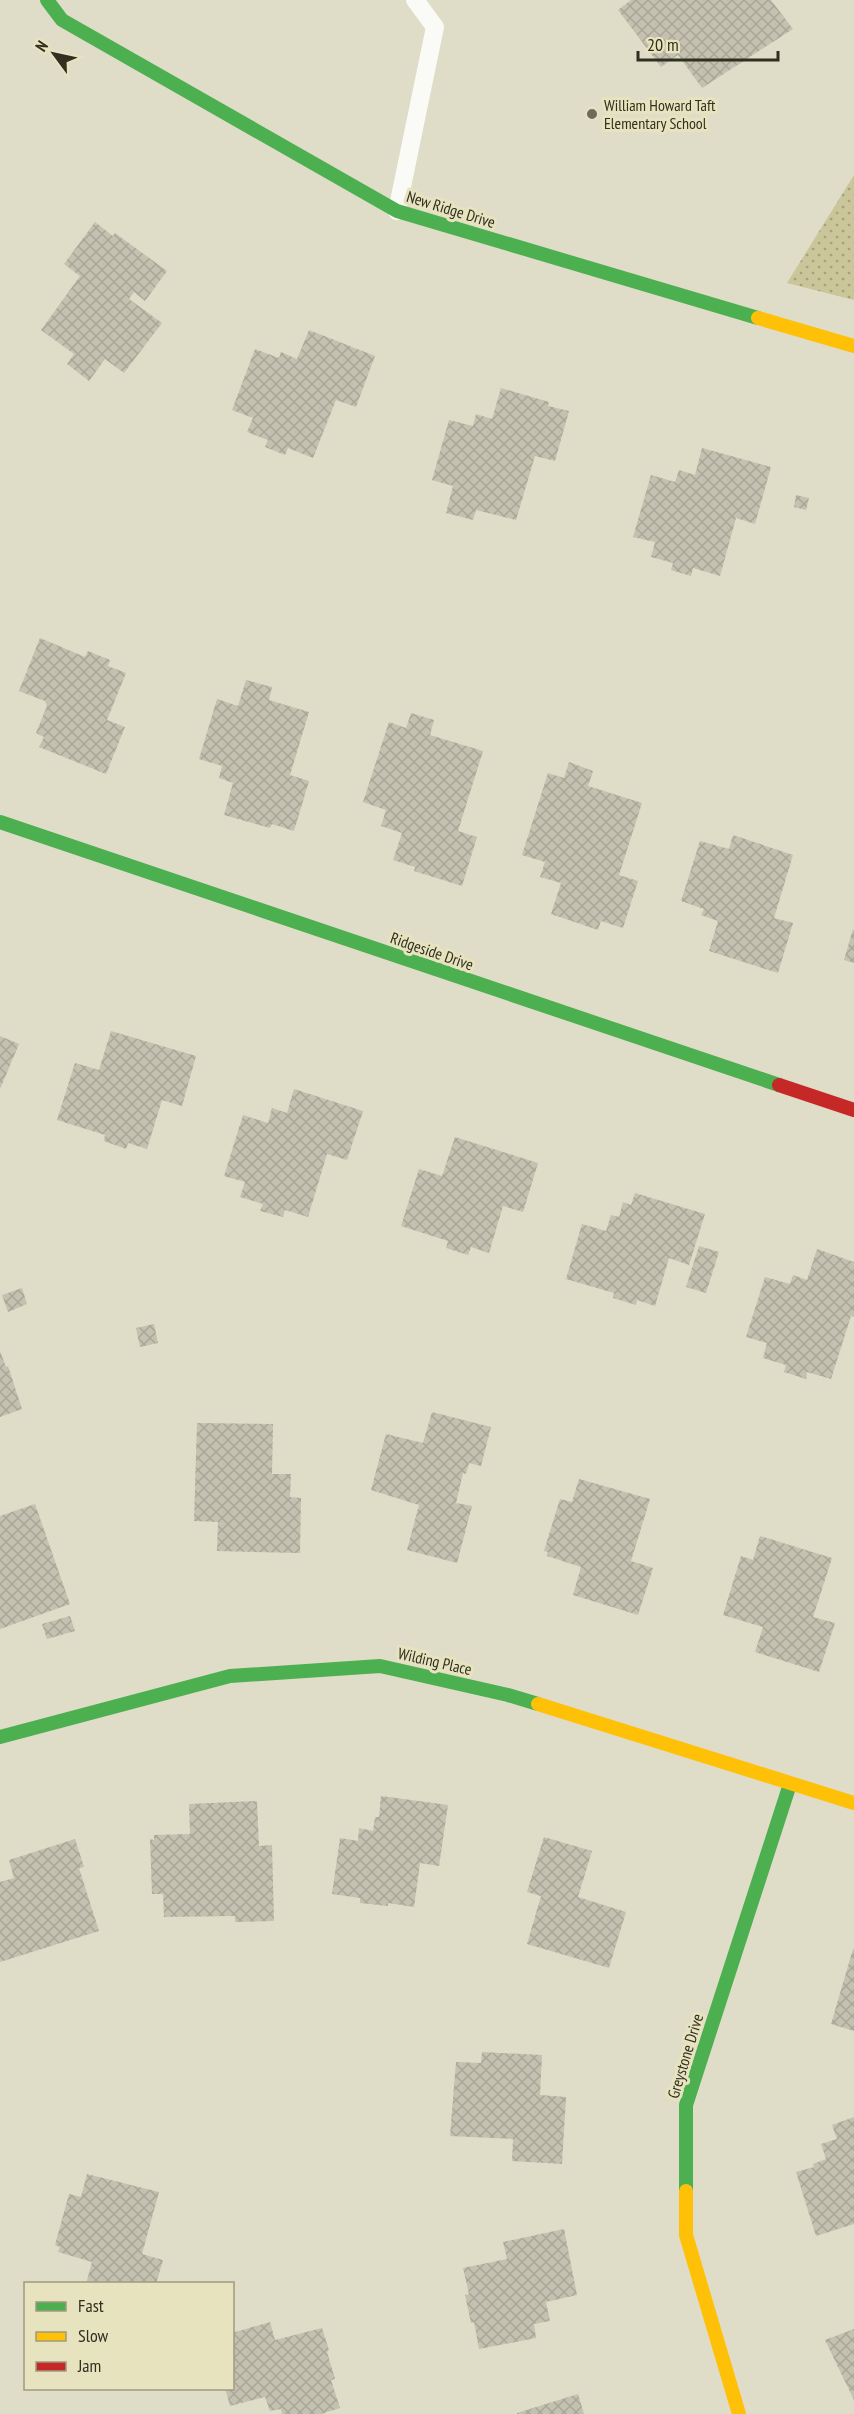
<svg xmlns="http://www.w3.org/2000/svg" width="854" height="2414" font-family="'PT Sans Narrow',sans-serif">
  <defs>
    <pattern id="park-dots" width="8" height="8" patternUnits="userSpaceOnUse" patternTransform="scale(1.5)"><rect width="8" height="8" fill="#cbc59a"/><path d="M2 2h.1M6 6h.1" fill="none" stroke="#a5a07d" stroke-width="1.8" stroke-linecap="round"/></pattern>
    <pattern id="building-cross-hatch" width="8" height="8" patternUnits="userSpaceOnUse" patternTransform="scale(1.5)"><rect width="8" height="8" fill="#c4c1b1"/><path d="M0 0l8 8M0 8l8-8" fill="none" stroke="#a9a698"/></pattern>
  </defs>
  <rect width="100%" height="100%" fill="#dfdcc8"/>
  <path fill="url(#park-dots)" d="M 854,175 L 854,300 L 787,283 Z"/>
  <path fill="url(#building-cross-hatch)" d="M 631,0 L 771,0 L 793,29 L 702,88 L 678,55 L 661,67 L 618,10 Z
    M 95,222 L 113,236 L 115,233 L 167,271 L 145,301 L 134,292 L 129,299 L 162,323 L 124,373 L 105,359 L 89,381 L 67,364 L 74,354 L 41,330 L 80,276 L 64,264 Z
    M 309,330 L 375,356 L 356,407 L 336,400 L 313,458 L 288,448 L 285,455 L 265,447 L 268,440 L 247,432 L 253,418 L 232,410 L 255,349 L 279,358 L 281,352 L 297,359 Z
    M 501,388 L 549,402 L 548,406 L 569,411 L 555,461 L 535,456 L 516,520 L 476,510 L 473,520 L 446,513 L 453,486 L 432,480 L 449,420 L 473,426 L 476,414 L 492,419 Z
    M 702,448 L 771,467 L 755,524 L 736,518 L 720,576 L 693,568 L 691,576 L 671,570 L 673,563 L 651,557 L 655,542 L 633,537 L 651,475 L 675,482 L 679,470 L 695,475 Z
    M 796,495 L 809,498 L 806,510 L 794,507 Z
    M 40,638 L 85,657 L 88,651 L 110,660 L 108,666 L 126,673 L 107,720 L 125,727 L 106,774 L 39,747 L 44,737 L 36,733 L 47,706 L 45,701 L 19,691 Z
    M 246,680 L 272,687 L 269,700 L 309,712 L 290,775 L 309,781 L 294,831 L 272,824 L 270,828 L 224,815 L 233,783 L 219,778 L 222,766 L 199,759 L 217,699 L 238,706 Z
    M 411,713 L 434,720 L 430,735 L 483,751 L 458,831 L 477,837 L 462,886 L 414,871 L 415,867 L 393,860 L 402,833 L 381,826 L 386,810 L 363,802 L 389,722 L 406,728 Z
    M 569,762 L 593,771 L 588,786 L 642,803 L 619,875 L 638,881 L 623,928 L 601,921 L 598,930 L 551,914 L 561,883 L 540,877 L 545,862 L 522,855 L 548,773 L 564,778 Z
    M 733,835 L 793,855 L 774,918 L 793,923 L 778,973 L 709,951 L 718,921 L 701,915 L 704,909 L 681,901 L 700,841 L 729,849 Z
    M 853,929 L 854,930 L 854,963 L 844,960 Z
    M 111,1031 L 196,1056 L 182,1106 L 162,1100 L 147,1149 L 128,1143 L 126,1149 L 104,1141 L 105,1135 L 57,1120 L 75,1063 L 99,1070 Z
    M 0,1036 L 19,1044 L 0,1089 Z
    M 294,1089 L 363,1111 L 347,1160 L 327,1154 L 308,1217 L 285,1210 L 283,1217 L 260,1211 L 263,1204 L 240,1197 L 245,1182 L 224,1176 L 243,1115 L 268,1123 L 272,1108 L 287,1113 Z
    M 455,1137 L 538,1163 L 523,1212 L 503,1206 L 489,1253 L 471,1247 L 468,1255 L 446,1248 L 448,1241 L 401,1226 L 419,1169 L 442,1176 Z
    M 635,1193 L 705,1214 L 689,1265 L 669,1258 L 655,1306 L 637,1300 L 636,1305 L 613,1298 L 614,1293 L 566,1279 L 582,1224 L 606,1231 L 611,1215 L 619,1217 L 623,1202 L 631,1205 Z
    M 699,1246 L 719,1252 L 706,1293 L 686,1287 Z
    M 817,1249 L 854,1262 L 854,1317 L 851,1316 L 831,1379 L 807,1372 L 806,1379 L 784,1372 L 786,1365 L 763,1358 L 767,1343 L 746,1337 L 765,1277 L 790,1284 L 793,1275 L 807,1280 Z
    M 22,1288 L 27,1304 L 8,1312 L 2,1295 Z
    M 154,1324 L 158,1343 L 140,1347 L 136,1328 Z
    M 0,1351 L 6,1367 L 8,1366 L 22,1409 L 0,1417 Z
    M 432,1412 L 491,1427 L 481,1466 L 469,1463 L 466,1474 L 463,1473 L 456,1503 L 472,1506 L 457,1563 L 407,1550 L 419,1505 L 371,1490 L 386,1434 L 423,1443 Z
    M 197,1423 L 273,1424 L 272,1474 L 291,1474 L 290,1497 L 301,1498 L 300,1553 L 217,1551 L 218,1522 L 194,1521 Z
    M 579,1479 L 650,1499 L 631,1561 L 653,1568 L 638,1615 L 573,1595 L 581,1567 L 547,1556 L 548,1552 L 544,1551 L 560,1499 L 572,1502 Z
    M 35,1504 L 70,1604 L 0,1629 L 0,1516 Z
    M 760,1536 L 832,1558 L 813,1617 L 835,1623 L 819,1672 L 755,1652 L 763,1627 L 723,1615 L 741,1556 L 753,1560 Z
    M 70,1616 L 75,1631 L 47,1639 L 42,1624 Z
    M 381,1796 L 448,1805 L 439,1866 L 420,1863 L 414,1907 L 388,1903 L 388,1906 L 360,1903 L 360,1898 L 332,1894 L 340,1838 L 358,1841 L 359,1828 L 373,1831 L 375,1817 L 379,1817 Z
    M 257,1801 L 259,1846 L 272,1845 L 274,1921 L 235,1922 L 235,1916 L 164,1917 L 163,1894 L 152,1894 L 150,1839 L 154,1840 L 154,1835 L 190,1834 L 189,1804 Z
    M 544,1837 L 592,1851 L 578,1897 L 626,1912 L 609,1968 L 527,1944 L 541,1896 L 527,1892 Z
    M 75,1839 L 84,1867 L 79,1868 L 99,1931 L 0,1962 L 0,1882 L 14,1878 L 9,1860 Z
    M 853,1949 L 854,1949 L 854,2031 L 831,2024 Z
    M 482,2052 L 542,2055 L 540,2095 L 566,2097 L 562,2164 L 512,2161 L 513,2139 L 450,2136 L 456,2062 L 481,2063 Z
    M 854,2117 L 854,2224 L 816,2236 L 796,2172 L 814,2167 L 813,2164 L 826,2159 L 821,2144 L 837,2139 L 832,2125 Z
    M 87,2174 L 159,2192 L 142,2254 L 163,2260 L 156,2284 L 86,2284 L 92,2262 L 58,2252 L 60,2247 L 55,2245 L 69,2194 L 81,2197 Z
    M 564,2229 L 577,2295 L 546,2302 L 550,2321 L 534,2324 L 536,2338 L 479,2349 L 474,2322 L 471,2323 L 465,2295 L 469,2294 L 463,2268 L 507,2259 L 503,2242 Z
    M 270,2322 L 275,2340 L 322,2328 L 329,2350 L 327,2352 L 335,2379 L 331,2380 L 340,2408 L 321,2414 L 282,2414 L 281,2409 L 270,2411 L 265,2397 L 230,2406 L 225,2388 L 232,2388 L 232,2333 Z
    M 854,2329 L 854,2400 L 825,2340 Z
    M 578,2394 L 584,2414 L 517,2414 L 517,2413 Z"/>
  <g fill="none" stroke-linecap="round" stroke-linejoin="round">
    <path stroke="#fafaf7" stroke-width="18" d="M 397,211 L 435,27 L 415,0"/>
    <path stroke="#4caf50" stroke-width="14" d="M 47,0 L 62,20 L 397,211 L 758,318
      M 0,822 L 779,1085
      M 0,1737 L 230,1676 L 380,1666 L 508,1695 L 538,1704
      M 686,2191 L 686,2105 L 790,1784"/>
    <path stroke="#ffc107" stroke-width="14" d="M 758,318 L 854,346
      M 538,1704 L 854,1803
      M 686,2191 L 686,2235 L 739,2414"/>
    <path stroke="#c62828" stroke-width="14" d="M 779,1085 L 854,1110"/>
  </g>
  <circle fill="#6d6c5b" stroke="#e8e3bf" stroke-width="2" cx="592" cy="114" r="6"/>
  <g text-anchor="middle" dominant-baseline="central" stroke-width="6" stroke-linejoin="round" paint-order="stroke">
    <g font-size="16" fill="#302f21" stroke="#e8e3bf" text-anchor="start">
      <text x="604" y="105">William Howard Taft<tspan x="604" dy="18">Elementary School</tspan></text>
    </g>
    <g font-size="16" fill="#302f21" stroke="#e8e3bf">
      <text transform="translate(451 209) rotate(17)">New Ridge Drive</text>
      <text transform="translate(432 951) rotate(19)">Ridgeside Drive</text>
      <text transform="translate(435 1661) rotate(13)">Wilding Place</text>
      <text transform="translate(685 2056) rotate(-73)">Greystone Drive</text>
    </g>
  </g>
  <rect x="24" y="2282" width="210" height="108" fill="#e8e3bf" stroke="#9e9b80" stroke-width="1.5"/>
  <rect x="36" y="2302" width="30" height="9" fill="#4caf50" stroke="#9e9b80" stroke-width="1.5"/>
  <text x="78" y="2312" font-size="18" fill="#302f21">Fast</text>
  <rect x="36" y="2332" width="30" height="9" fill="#ffc107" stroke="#9e9b80" stroke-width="1.5"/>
  <text x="78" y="2342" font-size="18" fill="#302f21">Slow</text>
  <rect x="36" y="2362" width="30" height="9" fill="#c62828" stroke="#9e9b80" stroke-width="1.5"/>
  <text x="78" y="2372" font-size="18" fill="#302f21">Jam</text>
  <g transform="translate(54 54) rotate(303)" stroke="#e8e3bf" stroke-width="4.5" paint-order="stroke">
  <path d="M0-4.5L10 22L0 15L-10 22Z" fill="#302f21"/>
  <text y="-9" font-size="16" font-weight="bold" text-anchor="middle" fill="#302f21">N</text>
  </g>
  <path d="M638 51v9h140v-9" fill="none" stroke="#302f21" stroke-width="3"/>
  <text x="647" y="51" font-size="18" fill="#302f21" stroke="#e8e3bf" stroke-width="4.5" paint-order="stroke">20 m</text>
</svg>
